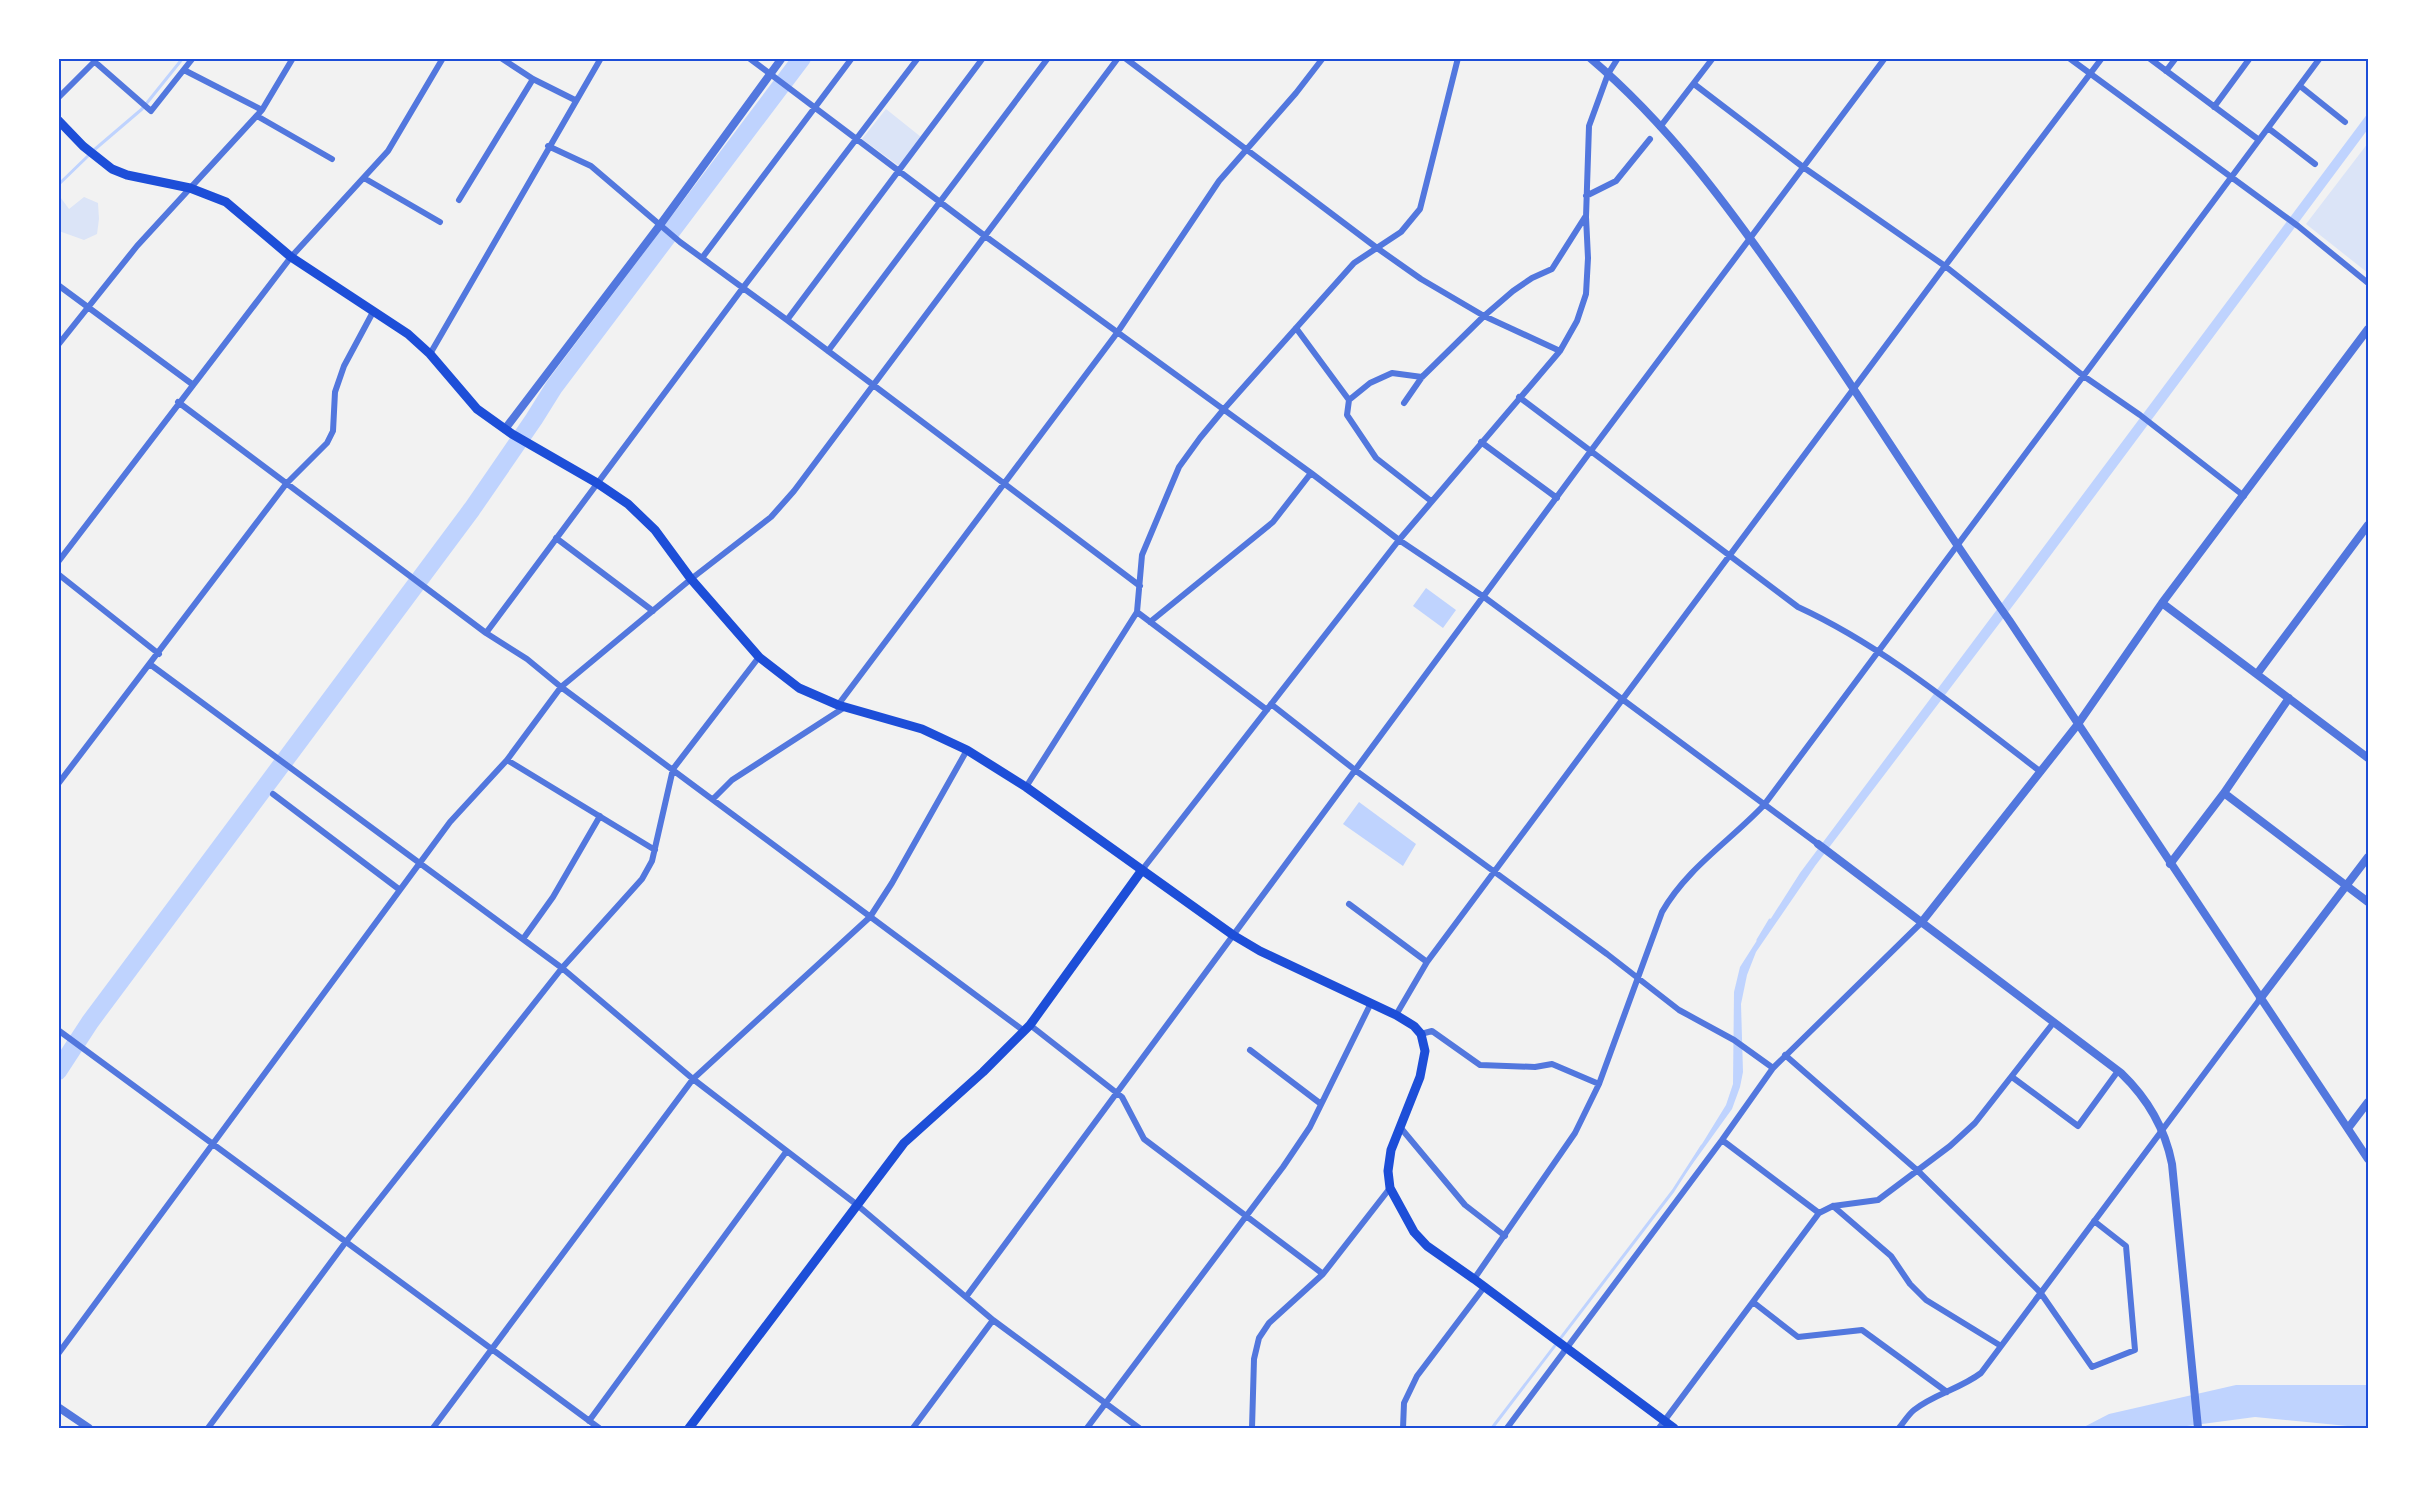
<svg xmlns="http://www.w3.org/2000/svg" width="2427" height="1487" font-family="'Public Sans',sans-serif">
  <rect width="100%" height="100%" fill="#f2f2f2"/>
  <path fill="#dbe4f7" d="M 886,109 L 921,137 L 899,166 L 862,139 Z
    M 2368,143 L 2368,273 L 2306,224 Z
    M 58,194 L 69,209 L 84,197 L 98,203 L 99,219 L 97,234 L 84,240 L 59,231 Z"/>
  <path fill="#bfd3fe" d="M 2368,113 L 2368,129 L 2024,591 L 1815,866 L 1756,952 L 1747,975 L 1741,1004 L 1743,1072 L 1740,1087 L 1732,1109 L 1673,1191 L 1726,1105 L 1733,1084 L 1734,992 L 1740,967 L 1800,873 Z
    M 1426,588 L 1456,610 L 1443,628 L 1413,606 Z
    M 1359,802 L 1416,844 L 1403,866 L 1343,824 Z
    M 2236,1385 L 2368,1385 L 2368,1428 L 2255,1417 L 2172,1428 L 2082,1428 L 2109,1414 Z"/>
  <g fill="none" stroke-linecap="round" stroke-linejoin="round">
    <path stroke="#bfd3fe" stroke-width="3" d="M 94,150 L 142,109 L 183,58
      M 58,185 L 89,155
      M 1758,940 L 1770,920
      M 1492,1428 L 1673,1191 L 1702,1146"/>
    <path stroke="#bfd3fe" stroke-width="18" d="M 58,1071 L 90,1022 L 472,509 L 534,419 L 554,387 L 802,58"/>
    <path stroke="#5277de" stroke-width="6" d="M 501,58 L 533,79 L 575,100
      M 749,58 L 985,236 L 1311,473 L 1399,540 L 1484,597 L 1818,844
      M 1125,58 L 1377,248 L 1421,279 L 1484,316 L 1560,351
      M 2069,58 L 2298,226 L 2368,283
      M 2149,58 L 2259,140
      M 95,62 L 151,111 L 193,58
      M 184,70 L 262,110
      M 2166,71 L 2176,58
      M 1694,84 L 1803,167 L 1945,266 L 2085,377 L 2140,415 L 2244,496
      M 2300,86 L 2345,122
      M 58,98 L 98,58
      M 2214,107 L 2250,58
      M 257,116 L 332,159
      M 1660,127 L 1713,58
      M 2268,128 L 2315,164
      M 548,146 L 591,166 L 680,242 L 787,320 L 1140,586
      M 364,178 L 440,222
      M 1586,196 L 1616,181 L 1650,139
      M 459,200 L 533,79
      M 702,258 L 852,58
      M 58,285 L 192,384
      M 787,320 L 983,58
      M 1296,328 L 1349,400 L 1347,415 L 1376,458 L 1431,501
      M 58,345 L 137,246 L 262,110 L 293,58
      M 828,351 L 1048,58
      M 430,354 L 601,58
      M 1519,397 L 1798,607 C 1887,648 1963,713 2041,772
      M 1349,400 L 1370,383 L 1392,373 L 1422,377
      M 178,402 L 486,633 L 527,659 L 561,687 L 1024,1031
      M 1404,403 L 1422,377 L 1484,316 L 1513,291 L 1532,278 L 1552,269 L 1585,217
      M 1481,442 L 1557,498
      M 556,538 L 653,611
      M 58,562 L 291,257 L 388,151 L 443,58
      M 58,574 L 159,654
      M 1137,612 L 1267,710
      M 1150,622 L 1273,522 L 1311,473
      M 486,633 L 742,289 L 918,58
      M 151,665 L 562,968 L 693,1079 L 856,1204 L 993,1320 L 1139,1428
      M 1271,704 L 1355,770 L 1607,954 L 1679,1010 L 1734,1040 L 1773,1068
      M 838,705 L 1117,333 L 1219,181 L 1296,93 L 1323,58
      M 507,760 L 655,850
      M 58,784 L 286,484 L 327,443 L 333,431 L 335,392 L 344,366 L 373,312
      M 1026,787 L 1137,612 L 1142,555 L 1179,467 L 1200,438 L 1224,409 L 1354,263 L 1401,232 L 1420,209 L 1458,58
      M 273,794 L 400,890
      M 713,799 L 732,780 L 845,707
      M 1142,870 L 1399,540 L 1560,351 L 1577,321 L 1586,294 L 1588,258 L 1586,217 L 1589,126 L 1608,74 L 1618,58
      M 1349,904 L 1427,962
      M 523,939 L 553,897 L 600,816
      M 1396,1015 L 1427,962 L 1945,266 L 2102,58
      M 1030,1025 L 1122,1097 L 1144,1139 L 1323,1274
      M 58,1030 L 599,1428
      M 1421,1034 L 1432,1031 L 1480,1065 L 1535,1067 L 1552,1064 L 1599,1084
      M 1250,1050 L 1321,1104
      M 1785,1055 L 1918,1171 L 2040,1292 L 2092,1367 L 2135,1350 L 2126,1246 L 2094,1221
      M 2012,1077 L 2078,1126 L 2118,1071
      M 1400,1127 L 1465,1205 L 1505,1236
      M 1722,1140 L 1819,1213
      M 1833,1206 L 1891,1256 L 1910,1284 L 1926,1300 L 2001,1346
      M 1474,1279 L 1575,1133 L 1599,1084 L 1662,912 C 1687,868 1730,841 1764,805 L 2320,58
      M 966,1297 L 1590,452 L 1885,58
      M 1753,1302 L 1798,1337 L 1862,1330 L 1947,1392
      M 58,1354 L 450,822 L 507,760 L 561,687 L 691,579 L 771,517 L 794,491 L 1118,58
      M 589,1421 L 786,1152
      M 208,1428 L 345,1243 L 562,968 L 642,879 L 652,861 L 673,769 L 759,657
      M 433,1428 L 693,1079 L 870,917 L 892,883 L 967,750
      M 913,1428 L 993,1320
      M 1087,1428 L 1283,1167 L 1310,1127 L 1371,1003
      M 1252,1428 L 1254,1359 L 1259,1338 L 1269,1323 L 1323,1274 L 1390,1188
      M 1403,1428 L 1404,1403 L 1417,1376 L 1485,1286
      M 1507,1428 L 1722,1140 L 1773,1068 L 1921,923
      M 1659,1428 L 1819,1213 L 1833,1206 L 1878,1200 L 1950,1146 L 1975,1123 L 2054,1022
      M 1899,1428 C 1904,1422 1908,1415 1914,1410 C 1934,1394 1960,1389 1981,1373 L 2260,999"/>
    <path stroke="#5277de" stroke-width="8" d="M 1590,58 C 1668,124 1728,206 1786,289 C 1862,398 1932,512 2009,620 L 2368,1159
      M 505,429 L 660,225 L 782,58
      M 2162,603 L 2368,758
      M 2257,674 L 2368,525
      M 2224,793 L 2368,902
      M 1818,844 L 2121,1073 C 2147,1098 2165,1128 2172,1164 L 2198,1428
      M 2170,864 L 2224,793 L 2289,698
      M 1921,923 L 2078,724 L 2162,603 L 2368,329
      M 2260,999 L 2368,857
      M 2349,1127 L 2368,1102
      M 58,1407 L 89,1428"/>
    <path stroke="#1d4ed8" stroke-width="9" d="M 689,1428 L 904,1143 L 983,1072 L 1030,1025 L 1142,870"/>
    <path stroke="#1d4ed8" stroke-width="9" d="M 58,120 L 83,146 L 112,169 L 127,175 L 190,188 L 226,202 L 291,257 L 408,334 L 430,354 L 477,409 L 512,434 L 597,483 L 628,504 L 655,530 L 691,579 L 759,657 L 799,688 L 838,705 L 922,729 L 967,750 L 1026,787 L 1233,935 L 1260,951 L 1396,1015 L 1414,1026 L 1421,1034 L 1425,1051 L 1420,1077 L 1391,1150 L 1388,1171 L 1390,1188 L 1414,1232 L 1427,1246 L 1474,1279 L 1674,1428"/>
  </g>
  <rect width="2427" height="1487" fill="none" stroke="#ffffff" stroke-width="120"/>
  <rect x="60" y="60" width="2307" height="1367" fill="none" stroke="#1d4ed8" stroke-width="2"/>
</svg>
